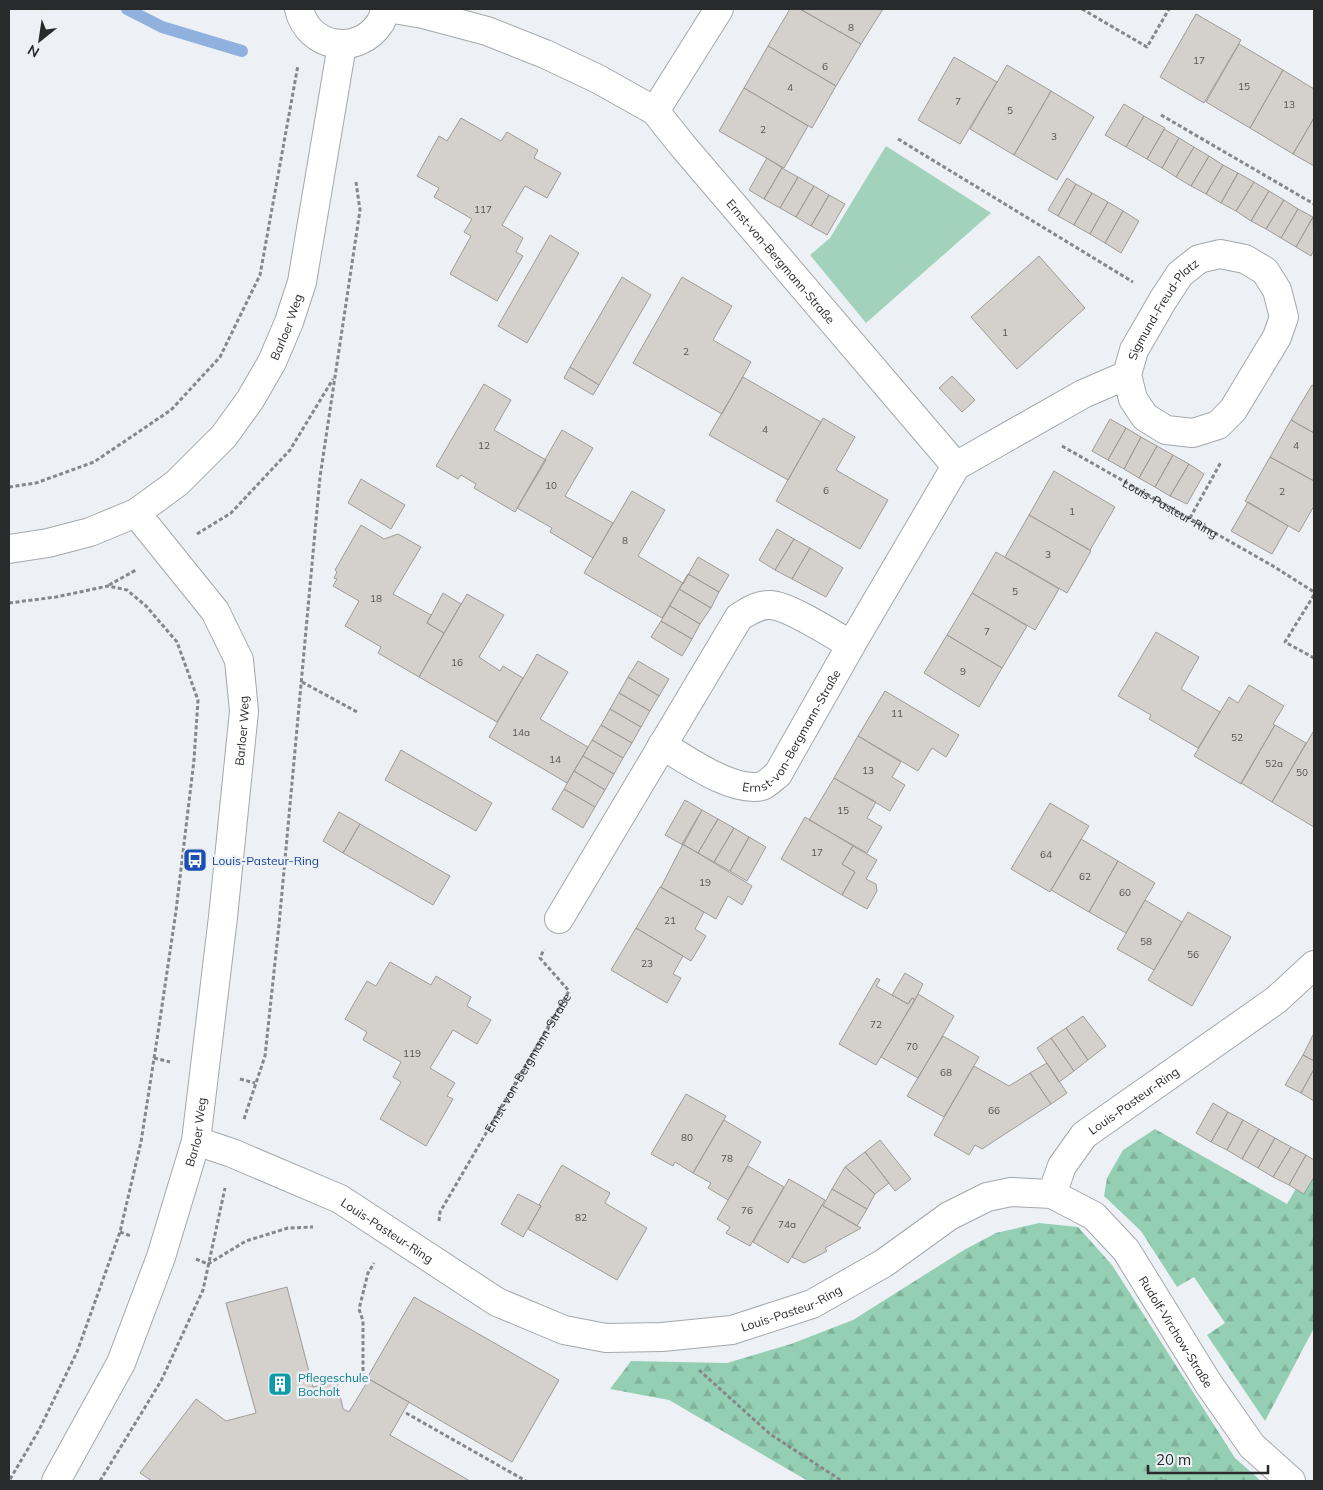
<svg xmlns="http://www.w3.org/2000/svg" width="1323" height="1490" font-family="Mulish,sans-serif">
  <defs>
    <pattern id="forest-firs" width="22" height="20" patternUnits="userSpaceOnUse" patternTransform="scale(1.25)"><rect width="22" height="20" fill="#94cfb3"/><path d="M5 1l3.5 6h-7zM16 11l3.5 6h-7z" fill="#80b29a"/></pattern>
  </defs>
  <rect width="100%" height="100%" fill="#edf0f4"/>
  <path fill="url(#forest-firs)" d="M 1155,1129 L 1287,1204 L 1314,1157 L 1314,1328 L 1265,1421 L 1207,1335 L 1225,1323 L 1194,1277 L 1177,1287 L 1141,1231 L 1104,1196 L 1107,1178 L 1123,1150 Z
    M 1039,1223 L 1078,1227 L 1112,1265 L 1235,1458 L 1261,1481 L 808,1481 L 669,1400 L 610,1389 L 631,1361 L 727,1363 L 791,1344 L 853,1320 L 964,1250 L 996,1233 Z"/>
  <path fill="#a2d2bb" d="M 886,146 L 991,213 L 866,323 L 810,255 L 830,238 Z"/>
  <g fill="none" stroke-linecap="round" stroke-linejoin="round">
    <path stroke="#90b1dd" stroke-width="12" d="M 127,9 L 162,27 L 242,51"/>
  </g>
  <path fill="#d4d0cc" stroke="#9f9c98" d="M 790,9 L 800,9 L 861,44 L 836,86 L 768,46 Z
    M 800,9 L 883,9 L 861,44 Z
    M 1196,14 L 1241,40 L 1204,103 L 1160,77 Z
    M 1239,44 L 1283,70 L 1250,128 L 1206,102 Z
    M 768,46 L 836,86 L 812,128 L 744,88 Z
    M 954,57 L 997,82 L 960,144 L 918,120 Z
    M 1007,65 L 1051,91 L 1014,155 L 970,129 Z
    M 1283,70 L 1314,89 L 1314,118 L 1293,154 L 1250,128 Z
    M 744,88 L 808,126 L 784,168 L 719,131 Z
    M 1051,91 L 1094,117 L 1057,180 L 1014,155 Z
    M 1124,104 L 1144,116 L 1126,147 L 1105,135 Z
    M 1144,116 L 1165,128 L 1147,159 L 1126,147 Z
    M 461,118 L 501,141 L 507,132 L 538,150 L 534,158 L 561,173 L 547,198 L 525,186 L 502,225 L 523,238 L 516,252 L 523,256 L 497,301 L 450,274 L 471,236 L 464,232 L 472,219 L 434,197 L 439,188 L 417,176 L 439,136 L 447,141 Z
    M 1314,118 L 1314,166 L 1293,154 Z
    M 1164,129 L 1179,138 L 1162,168 L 1147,159 Z
    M 1179,138 L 1194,147 L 1176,177 L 1162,168 Z
    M 1194,147 L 1209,156 L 1191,186 L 1176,177 Z
    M 1209,156 L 1223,165 L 1206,194 L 1191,186 Z
    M 767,158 L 782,168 L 764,199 L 749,190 Z
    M 1223,165 L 1238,173 L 1221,203 L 1206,194 Z
    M 782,168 L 798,177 L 780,208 L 764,199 Z
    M 1238,173 L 1254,182 L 1236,211 L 1221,203 Z
    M 798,177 L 814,186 L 796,217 L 780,208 Z
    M 1067,178 L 1076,184 L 1058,216 L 1048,210 Z
    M 1254,182 L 1269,191 L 1251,221 L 1236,211 Z
    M 1076,184 L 1092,193 L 1074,225 L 1058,216 Z
    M 814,186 L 829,195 L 811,226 L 796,217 Z
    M 1269,191 L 1284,200 L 1266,229 L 1251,221 Z
    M 1092,193 L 1108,202 L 1090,234 L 1074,225 Z
    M 829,195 L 845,204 L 827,235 L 811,226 Z
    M 1284,200 L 1298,209 L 1281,238 L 1266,229 Z
    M 1108,202 L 1123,211 L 1105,243 L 1090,234 Z
    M 1298,209 L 1313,217 L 1296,247 L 1281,238 Z
    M 1123,211 L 1139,221 L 1121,253 L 1105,243 Z
    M 1313,217 L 1314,250 L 1311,256 L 1296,247 Z
    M 550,235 L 579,253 L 527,343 L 498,326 Z
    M 1039,256 L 1085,308 L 1017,369 L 971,317 Z
    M 622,277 L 651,295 L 599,385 L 570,367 Z
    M 682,277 L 732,306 L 713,340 L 751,362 L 722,414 L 633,363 Z
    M 570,367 L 599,385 L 593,395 L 564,378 Z
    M 952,376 L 975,400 L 962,412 L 939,388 Z
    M 743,377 L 821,422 L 788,480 L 709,435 Z
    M 484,384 L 511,400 L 494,430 L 546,460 L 515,512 L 474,488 L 476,484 L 461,475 L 458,479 L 436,466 Z
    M 1312,385 L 1314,386 L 1314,433 L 1291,420 Z
    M 823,418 L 855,437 L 836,470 L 888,500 L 860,549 L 776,501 Z
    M 1110,419 L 1126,428 L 1108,460 L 1092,451 Z
    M 1291,420 L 1314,433 L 1314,481 L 1270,457 Z
    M 1126,428 L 1141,437 L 1124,469 L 1108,460 Z
    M 562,430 L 593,448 L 565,496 L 613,523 L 593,558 L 550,532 L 552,528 L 517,508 Z
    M 1141,437 L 1157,446 L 1139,478 L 1124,469 Z
    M 1157,446 L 1173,455 L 1155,487 L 1139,478 Z
    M 1173,455 L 1189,464 L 1170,496 L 1155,487 Z
    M 1270,457 L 1314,481 L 1314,506 L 1299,532 L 1245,501 Z
    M 1189,464 L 1204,474 L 1187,504 L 1170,496 Z
    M 1054,471 L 1115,507 L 1090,550 L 1029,515 Z
    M 361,479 L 405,505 L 391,529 L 348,503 Z
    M 632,491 L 665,510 L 638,556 L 683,583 L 662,618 L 584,573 Z
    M 1248,502 L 1288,526 L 1272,554 L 1231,531 Z
    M 1029,515 L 1091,551 L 1067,593 L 1005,557 Z
    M 361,525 L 384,539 L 398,534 L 421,547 L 393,594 L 431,615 L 427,623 L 444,633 L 419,677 L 378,653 L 381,647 L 345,626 L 359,601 L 333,586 L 337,579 L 334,578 L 337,572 L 335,570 Z
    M 777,529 L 794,539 L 775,570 L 759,560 Z
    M 794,539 L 810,548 L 792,579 L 775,570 Z
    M 810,548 L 843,568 L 826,597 L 792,579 Z
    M 996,552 L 1059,589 L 1035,630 L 972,593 Z
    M 698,557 L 729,575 L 719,592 L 688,574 L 683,584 Z
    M 688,574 L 719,592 L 711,608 L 679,589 Z
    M 679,589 L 711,608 L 700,624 L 670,606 Z
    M 443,593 L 461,604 L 444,633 L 427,623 Z
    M 972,593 L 1027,626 L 1002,668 L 947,635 Z
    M 467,594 L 504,615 L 479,657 L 500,671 L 503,666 L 523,678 L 497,722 L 419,677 Z
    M 670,606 L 700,624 L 692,639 L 661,621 Z
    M 661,621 L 692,639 L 682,656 L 651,637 Z
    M 1156,632 L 1199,657 L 1181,689 L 1220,712 L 1198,748 L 1149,719 L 1151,715 L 1118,696 Z
    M 947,635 L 1002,668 L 979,707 L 924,673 Z
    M 537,654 L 568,672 L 540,719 L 588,747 L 567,783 L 489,737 Z
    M 638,661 L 669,679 L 659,696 L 628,677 Z
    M 628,677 L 659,696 L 650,711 L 619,693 Z
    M 1249,685 L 1284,706 L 1273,724 L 1275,725 L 1241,784 L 1194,756 L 1229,697 L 1238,703 Z
    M 885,691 L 959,735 L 946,757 L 932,748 L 918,771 L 858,736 Z
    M 619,693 L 650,711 L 641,727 L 610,709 Z
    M 610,709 L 641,727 L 632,743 L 601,725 Z
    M 601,725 L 632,743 L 623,758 L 592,740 Z
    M 1275,725 L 1306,743 L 1272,802 L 1241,783 Z
    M 1313,732 L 1314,733 L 1314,827 L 1272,802 Z
    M 858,736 L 901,762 L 892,777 L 905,785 L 890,811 L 834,778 Z
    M 592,740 L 623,758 L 614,774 L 583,756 Z
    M 401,750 L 492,803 L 476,831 L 385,780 Z
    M 583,756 L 614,774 L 605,790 L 574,771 Z
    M 574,771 L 605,790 L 595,807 L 564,789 Z
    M 834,778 L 876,802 L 867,818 L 882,827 L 867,853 L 809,820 Z
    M 564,789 L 595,807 L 583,828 L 552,809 Z
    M 685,800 L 702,810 L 683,845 L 665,835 Z
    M 1050,803 L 1089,826 L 1050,892 L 1011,869 Z
    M 702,810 L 718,819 L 698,853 L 682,844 Z
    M 339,812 L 360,824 L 343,853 L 323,841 Z
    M 805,817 L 853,846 L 842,864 L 855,872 L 842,895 L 781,859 Z
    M 718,819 L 734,828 L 714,862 L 698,853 Z
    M 360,824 L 450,876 L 433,905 L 343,853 Z
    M 734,828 L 749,837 L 730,871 L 714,862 Z
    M 749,837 L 766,847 L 747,881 L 730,871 Z
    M 1081,839 L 1118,861 L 1089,912 L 1051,890 Z
    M 683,844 L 752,886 L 742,905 L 728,896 L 716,919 L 661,887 Z
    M 853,846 L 877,860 L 866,879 L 876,884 L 877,891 L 867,909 L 842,895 L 855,872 L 842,864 Z
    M 1118,861 L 1155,883 L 1126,933 L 1089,912 Z
    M 660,887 L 704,912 L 695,929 L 706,936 L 691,961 L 636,928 Z
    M 1145,900 L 1182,922 L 1154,970 L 1117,949 Z
    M 1188,912 L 1231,937 L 1192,1006 L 1148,980 Z
    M 636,928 L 683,956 L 673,974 L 681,978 L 667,1003 L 611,970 Z
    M 390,962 L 431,985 L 436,976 L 471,997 L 467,1006 L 491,1020 L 477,1044 L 453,1030 L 430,1068 L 455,1083 L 447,1096 L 453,1099 L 426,1146 L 380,1119 L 401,1082 L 393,1077 L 401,1062 L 363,1040 L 367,1032 L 345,1019 L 367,981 L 376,986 Z
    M 905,973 L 923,984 L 915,1000 L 912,998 L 908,1004 L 892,995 Z
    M 877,978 L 880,980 L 876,986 L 908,1004 L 912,998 L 915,1000 L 876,1065 L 839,1044 Z
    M 918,994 L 954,1016 L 918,1078 L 881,1057 Z
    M 1083,1016 L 1106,1046 L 1088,1060 L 1066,1028 Z
    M 1066,1028 L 1088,1060 L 1074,1071 L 1051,1038 Z
    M 1314,1033 L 1314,1061 L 1303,1055 Z
    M 943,1036 L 979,1057 L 944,1117 L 907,1096 Z
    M 1051,1038 L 1074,1071 L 1059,1082 L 1037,1048 Z
    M 1303,1055 L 1314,1061 L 1314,1069 L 1301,1093 L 1285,1085 Z
    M 1047,1063 L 1067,1093 L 1051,1104 L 1030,1073 Z
    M 974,1066 L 1009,1086 L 1030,1073 L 1051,1104 L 982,1149 L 975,1145 L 969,1155 L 934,1135 Z
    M 1314,1069 L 1314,1101 L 1301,1093 Z
    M 686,1094 L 726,1116 L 693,1173 L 675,1162 L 673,1166 L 651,1154 Z
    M 1213,1103 L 1228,1112 L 1211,1142 L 1196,1133 Z
    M 1228,1112 L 1243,1120 L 1227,1150 L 1211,1142 Z
    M 724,1120 L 761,1142 L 728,1200 L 708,1188 L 711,1183 L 693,1173 Z
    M 1243,1120 L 1259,1129 L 1242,1159 L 1227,1150 Z
    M 1259,1129 L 1275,1138 L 1258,1168 L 1242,1159 Z
    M 1275,1138 L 1291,1147 L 1273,1177 L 1258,1168 Z
    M 880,1140 L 911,1179 L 895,1191 L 865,1152 Z
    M 1291,1147 L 1306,1155 L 1289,1185 L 1273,1177 Z
    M 865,1152 L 889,1183 L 875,1194 L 845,1167 Z
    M 1306,1155 L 1314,1160 L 1314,1177 L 1304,1194 L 1289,1185 Z
    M 562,1165 L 610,1193 L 605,1203 L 647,1228 L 617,1280 L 528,1229 L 541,1206 L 539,1205 Z
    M 748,1166 L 784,1187 L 750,1246 L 726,1233 L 730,1227 L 717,1219 Z
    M 845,1167 L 875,1194 L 867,1209 L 832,1189 Z
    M 789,1179 L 825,1200 L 788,1263 L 753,1242 Z
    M 832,1189 L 867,1209 L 857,1226 L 823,1206 Z
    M 518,1194 L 541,1206 L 523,1237 L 501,1224 Z
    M 822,1205 L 861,1228 L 825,1248 L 827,1251 L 804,1263 L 792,1257 Z
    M 287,1287 L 313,1387 L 337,1381 L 343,1409 L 349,1412 L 369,1379 L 409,1402 L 390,1435 L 470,1481 L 152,1481 L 140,1473 L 196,1399 L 226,1421 L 256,1413 L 226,1303 Z
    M 414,1297 L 559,1380 L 512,1462 L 367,1378 Z"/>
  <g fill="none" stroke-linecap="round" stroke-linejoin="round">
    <g stroke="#a4a7ab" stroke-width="30">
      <g id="minor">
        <path d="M 299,9 C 308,48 358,57 380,23 C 383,19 384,13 385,9"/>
        <path id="s3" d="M 394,9 L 423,14 L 487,31 L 545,54 L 598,79 L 655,111 L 682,145 L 956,466 L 851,645 C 834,635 789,606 771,605 C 759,604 749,611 739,617 L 559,919"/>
        <path d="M 655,111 L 719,9"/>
        <path id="s4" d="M 956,466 L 1083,394 L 1127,375 L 1134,350 L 1163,300 L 1180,274 L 1199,259 L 1220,254 L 1245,259 L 1265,271 L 1277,290 L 1284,317 L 1277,337 L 1233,410 L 1218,425 L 1193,433 L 1166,430 L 1145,417 L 1133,399 L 1127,375"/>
        <path id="s5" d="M 9,549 L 48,543 L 90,532 L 136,513 L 177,483 L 224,436 L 250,400 L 272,362 L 289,322 L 302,282 L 342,45"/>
        <path id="s6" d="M 662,745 C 687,760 733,793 762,786 C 767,784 773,778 778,774 L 851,645"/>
        <path id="s7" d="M 196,1141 L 232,1153 L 340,1199 L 497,1302 L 564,1330 L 606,1338 L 662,1337 L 732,1330 L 812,1304 L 884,1263 L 949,1216 L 987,1197 L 1011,1192 L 1052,1194 L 1094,1216 L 1126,1250 L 1208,1383 L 1252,1446 L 1291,1481"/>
        <path id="s8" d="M 1052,1194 L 1062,1166 L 1084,1135 L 1276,1000 L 1314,965"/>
        <path id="s9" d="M 56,1481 L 121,1363 L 161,1257 L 196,1141 L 223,917 L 244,711 L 239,660 L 215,611 L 136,513"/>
      </g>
    </g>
    <g stroke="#85878a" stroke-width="3" stroke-dasharray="4 2.5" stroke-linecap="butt">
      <path d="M 1082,9 L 1147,47 L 1169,9"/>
      <path d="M 1161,115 L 1314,204"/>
      <path d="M 898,139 L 1133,282"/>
      <path id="s1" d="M 1062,446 L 1273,566 L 1314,592"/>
      <path d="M 9,487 L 36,483 L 94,462 L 171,410 L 220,357 L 260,275 L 298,65"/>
      <path d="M 1190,518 L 1221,462"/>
      <path d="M 197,534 L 231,513 L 290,450 L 333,379"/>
      <path d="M 109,585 L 136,570"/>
      <path d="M 1314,595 L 1285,642 L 1314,658"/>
      <path d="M 9,603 L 56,597 L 108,586 L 127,590 L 146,606 L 177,642 L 198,700 L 194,760 L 176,911 L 158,1033 L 141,1142 L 120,1232 L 77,1352 L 39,1430 L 9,1481"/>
      <path d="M 302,682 L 359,713"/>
      <path d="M 154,1058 L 170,1062"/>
      <path d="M 240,1079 L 255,1083"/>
      <path d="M 244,1119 L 265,1056 L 279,925 L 320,477 L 360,210 L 356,182"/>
      <path id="s2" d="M 439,1221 L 440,1212 L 569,991 L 540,958 L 544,949"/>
      <path d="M 120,1232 L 131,1236"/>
      <path d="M 196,1259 L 208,1264 L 246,1241 L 288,1228 L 313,1227"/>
      <path d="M 699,1370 L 770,1434 L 842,1481"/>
      <path d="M 363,1384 L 363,1321 L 359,1309 L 368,1273 L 374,1263"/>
      <path d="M 406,1413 L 526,1481"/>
      <path d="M 100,1481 L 161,1381 L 203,1290 L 225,1188"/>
      <path d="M 1163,1481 L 1167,1481"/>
    </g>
    <use href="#minor" stroke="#fff" stroke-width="28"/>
  </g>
  <defs>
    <g id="bus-square" transform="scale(1.25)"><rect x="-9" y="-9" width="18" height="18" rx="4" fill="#1a4fb4" stroke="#edf0f4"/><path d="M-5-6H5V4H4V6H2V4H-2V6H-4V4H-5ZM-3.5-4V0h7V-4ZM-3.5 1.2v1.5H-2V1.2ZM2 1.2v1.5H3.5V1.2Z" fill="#fff"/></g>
    <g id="building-square" transform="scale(1.25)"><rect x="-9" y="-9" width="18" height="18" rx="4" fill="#0f9aa8" stroke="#edf0f4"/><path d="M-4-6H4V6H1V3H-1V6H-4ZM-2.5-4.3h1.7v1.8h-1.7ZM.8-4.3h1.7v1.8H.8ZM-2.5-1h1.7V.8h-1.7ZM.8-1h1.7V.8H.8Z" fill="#fff"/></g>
  </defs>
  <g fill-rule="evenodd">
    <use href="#bus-square" x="195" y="860"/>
    <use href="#building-square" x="280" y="1384"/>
  </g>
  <g text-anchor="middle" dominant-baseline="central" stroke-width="5" stroke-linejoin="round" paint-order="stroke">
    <g font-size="10" fill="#545454">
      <text x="851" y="27">8</text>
      <text x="1199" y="60">17</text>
      <text x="825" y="66">6</text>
      <text x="1244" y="86">15</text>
      <text x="790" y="87">4</text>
      <text x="958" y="101">7</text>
      <text x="1289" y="104">13</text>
      <text x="1010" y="110">5</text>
      <text x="763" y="129">2</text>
      <text x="1054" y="136">3</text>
      <text x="483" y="209">117</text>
      <text x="1005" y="332">1</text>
      <text x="686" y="351">2</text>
      <text x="765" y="429">4</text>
      <text x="484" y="445">12</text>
      <text x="1296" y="445">4</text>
      <text x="551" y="485">10</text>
      <text x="826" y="490">6</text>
      <text x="1282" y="491">2</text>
      <text x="1072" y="511">1</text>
      <text x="625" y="540">8</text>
      <text x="1048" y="554">3</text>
      <text x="1015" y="591">5</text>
      <text x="376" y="598">18</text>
      <text x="987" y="631">7</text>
      <text x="457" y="662">16</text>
      <text x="963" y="671">9</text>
      <text x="897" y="713">11</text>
      <text x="521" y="732">14a</text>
      <text x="1237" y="737">52</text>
      <text x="555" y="759">14</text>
      <text x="1274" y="763">52a</text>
      <text x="868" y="770">13</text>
      <text x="1302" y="772">50</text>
      <text x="843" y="810">15</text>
      <text x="817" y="852">17</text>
      <text x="1046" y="854">64</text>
      <text x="1085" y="876">62</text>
      <text x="705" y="882">19</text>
      <text x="1125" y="892">60</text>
      <text x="670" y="920">21</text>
      <text x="1146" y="941">58</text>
      <text x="1193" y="954">56</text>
      <text x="647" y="963">23</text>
      <text x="876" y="1024">72</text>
      <text x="912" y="1046">70</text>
      <text x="412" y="1053">119</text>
      <text x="946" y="1072">68</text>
      <text x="994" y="1110">66</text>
      <text x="687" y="1137">80</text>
      <text x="727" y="1158">78</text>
      <text x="747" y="1210">76</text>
      <text x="581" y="1217">82</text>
      <text x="787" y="1224">74a</text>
    </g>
    <g font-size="12" fill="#292a2c" stroke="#edf0f4">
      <text stroke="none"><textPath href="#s3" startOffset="478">Ernst-von-Bergmann-Straße</textPath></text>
      <text stroke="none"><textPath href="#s4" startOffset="270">Sigmund-Freud-Platz</textPath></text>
      <text stroke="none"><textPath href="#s5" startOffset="376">Barloer Weg</textPath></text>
      <text stroke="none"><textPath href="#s1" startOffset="125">Louis-Pasteur-Ring</textPath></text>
      <text stroke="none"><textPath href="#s6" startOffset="170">Ernst-von-Bergmann-Straße</textPath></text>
      <text stroke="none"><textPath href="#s9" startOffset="782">Barloer Weg</textPath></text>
      <text stroke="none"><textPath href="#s2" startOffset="182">Ernst-von-Bergmann-Straße</textPath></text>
      <text stroke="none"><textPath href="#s8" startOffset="128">Louis-Pasteur-Ring</textPath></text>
      <text stroke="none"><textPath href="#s9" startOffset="378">Barloer Weg</textPath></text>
      <text stroke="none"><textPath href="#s7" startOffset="212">Louis-Pasteur-Ring</textPath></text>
      <text stroke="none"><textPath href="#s7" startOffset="648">Louis-Pasteur-Ring</textPath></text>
      <text stroke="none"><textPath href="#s7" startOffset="1130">Rudolf-Virchow-Straße</textPath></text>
    </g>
    <g font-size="12" fill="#164399" stroke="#edf0f4" text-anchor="start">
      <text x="212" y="860">Louis-Pasteur-Ring</text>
    </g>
    <g font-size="12" fill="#0d838f" stroke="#edf0f4" text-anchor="start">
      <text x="298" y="1377">Pflegeschule<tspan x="298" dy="14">Bocholt</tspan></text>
    </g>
  </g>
  <rect width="1323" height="1490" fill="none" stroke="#292a2c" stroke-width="20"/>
  <g transform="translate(40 40) rotate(210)" stroke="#edf0f4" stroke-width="4" paint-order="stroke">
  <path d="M0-4L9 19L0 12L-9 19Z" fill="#292a2c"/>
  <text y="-8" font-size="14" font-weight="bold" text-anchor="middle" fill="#292a2c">N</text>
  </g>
  <path d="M1148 1465v8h120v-8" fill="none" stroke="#292a2c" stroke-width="2.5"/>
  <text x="1156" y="1465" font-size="15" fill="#292a2c" stroke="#edf0f4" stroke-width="4" paint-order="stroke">20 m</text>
</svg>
